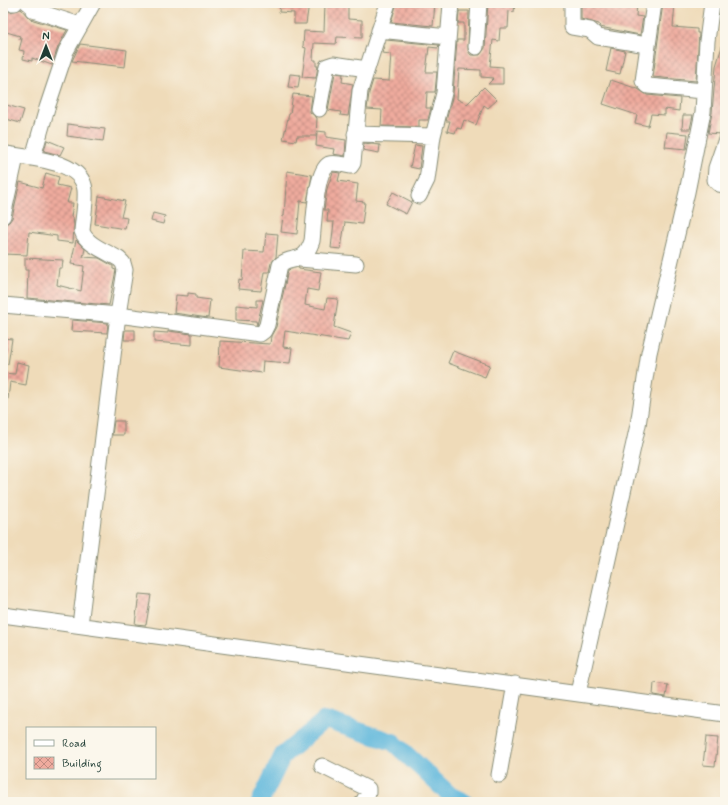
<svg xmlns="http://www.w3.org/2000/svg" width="728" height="805" font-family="Mynerve,sans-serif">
  <defs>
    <pattern id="building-cross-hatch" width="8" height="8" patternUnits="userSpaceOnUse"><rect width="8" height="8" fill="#efab9e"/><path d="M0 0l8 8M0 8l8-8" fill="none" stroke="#c18c82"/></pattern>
  </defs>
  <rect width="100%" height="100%" fill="#fbf7ec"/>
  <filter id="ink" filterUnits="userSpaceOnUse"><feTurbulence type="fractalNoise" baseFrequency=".025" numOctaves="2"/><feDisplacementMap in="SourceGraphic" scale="8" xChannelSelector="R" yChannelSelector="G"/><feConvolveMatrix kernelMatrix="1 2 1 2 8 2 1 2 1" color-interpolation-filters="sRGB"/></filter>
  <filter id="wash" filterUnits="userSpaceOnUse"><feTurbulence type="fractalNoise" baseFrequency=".012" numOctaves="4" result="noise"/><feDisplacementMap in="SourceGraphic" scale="16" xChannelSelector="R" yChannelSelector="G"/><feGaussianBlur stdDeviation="0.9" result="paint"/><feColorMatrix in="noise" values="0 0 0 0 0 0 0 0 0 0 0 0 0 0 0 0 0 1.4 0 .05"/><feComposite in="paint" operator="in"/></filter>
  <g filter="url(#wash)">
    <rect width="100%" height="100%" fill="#efdbb9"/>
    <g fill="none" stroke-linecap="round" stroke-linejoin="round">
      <path stroke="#5fb7dc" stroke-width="18" d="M 260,802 L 283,755 L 325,720 L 393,742 L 451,796 L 464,802"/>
    </g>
    <g id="blocks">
      <path fill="url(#building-cross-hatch)" d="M 280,3 L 309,3 L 306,24 L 294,24 L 294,13 L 279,12 Z
        M 325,3 L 348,3 L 348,19 L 362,20 L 362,38 L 337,37 L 336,44 L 314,43 L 313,60 L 316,60 L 316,66 L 318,66 L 316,78 L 302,77 L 306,48 L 303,47 L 304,31 L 324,32 Z
        M 397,3 L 435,3 L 433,26 L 391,22 Z
        M 488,3 L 515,3 L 514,12 L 509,11 L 508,28 L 500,28 L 499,41 L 493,40 L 490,66 L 503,67 L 503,84 L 488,84 L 494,78 L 481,77 L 481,70 L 459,69 L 457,99 L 467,104 L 484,87 L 497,100 L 488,108 L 484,105 L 476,125 L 464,120 L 461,129 L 457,128 L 455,133 L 447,131 L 450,121 L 446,121 L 453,94 L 457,40 L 464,40 L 464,23 L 458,23 L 459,11 L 469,11 L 468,51 L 471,55 L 480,55 L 485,48 Z
        M 581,3 L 613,4 L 613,3 L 637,3 L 636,16 L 643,17 L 640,35 L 600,27 L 599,24 L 581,19 Z
        M 663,3 L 675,3 L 673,27 L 697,29 L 697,33 L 699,33 L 696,81 L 653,77 Z
        M 3,8 L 10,12 L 21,9 L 30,19 L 67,30 L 58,47 L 52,65 L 32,58 L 32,61 L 23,59 L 24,51 L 19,50 L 22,39 L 19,39 L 20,36 L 3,31 Z
        M 386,40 L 439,45 L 438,48 L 429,47 L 426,72 L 437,72 L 435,92 L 427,92 L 426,108 L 431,108 L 428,120 L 419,120 L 419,127 L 381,126 L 382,110 L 367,109 L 369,93 L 373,80 L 389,81 L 391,54 L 382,53 Z
        M 723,43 L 725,43 L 725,97 L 720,134 L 708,133 L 712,113 L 716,66 Z
        M 80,44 L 127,50 L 125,67 L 72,61 Z
        M 611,48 L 625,51 L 620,74 L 606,71 Z
        M 335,73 L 343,74 L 342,82 L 353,84 L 348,116 L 340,115 L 341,112 L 328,110 Z
        M 290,74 L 300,75 L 298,88 L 288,87 Z
        M 611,80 L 638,89 L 647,95 L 680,98 L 679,111 L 665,109 L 665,115 L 651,114 L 648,126 L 635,123 L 637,115 L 603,104 Z
        M 293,94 L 312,96 L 310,112 L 317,118 L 316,136 L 297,136 L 296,141 L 283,139 L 289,114 L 290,114 Z
        M 3,104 L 24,110 L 20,123 L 3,118 Z
        M 683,115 L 693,115 L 690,129 L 682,129 Z
        M 68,124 L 105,129 L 103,141 L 67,136 Z
        M 317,131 L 326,132 L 326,137 L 346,140 L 345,156 L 333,154 L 334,149 L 316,146 Z
        M 667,132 L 688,134 L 686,149 L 665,147 Z
        M 47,140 L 64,147 L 60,155 L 44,151 Z
        M 364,143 L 380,145 L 379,153 L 363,150 Z
        M 415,145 L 422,146 L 419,169 L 410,167 Z
        M 287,171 L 312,175 L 307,202 L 300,201 L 297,234 L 281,232 L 283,216 L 284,216 Z
        M 333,172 L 340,173 L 338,181 L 358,184 L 356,201 L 365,202 L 362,224 L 345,222 L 341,249 L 331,248 L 334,222 L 327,222 L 328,210 L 324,210 L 327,189 Z
        M 46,173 L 59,177 L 57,185 L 71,188 L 67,203 L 73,203 L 71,217 L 73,217 L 74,225 L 73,243 L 57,241 L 57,236 L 29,232 L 27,255 L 3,254 L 3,225 L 9,222 L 12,218 L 20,182 L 42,188 Z
        M 393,192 L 412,202 L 406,214 L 386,204 Z
        M 99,196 L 125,201 L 121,217 L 127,218 L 125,229 L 95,224 Z
        M 153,213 L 165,216 L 163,224 L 151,221 Z
        M 266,233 L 278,234 L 276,257 L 271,263 L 269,272 L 264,272 L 261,291 L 238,289 L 239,279 L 242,280 L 244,251 L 264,252 Z
        M 76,240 L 85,249 L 83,257 L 99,258 L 113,266 L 113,269 L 116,270 L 109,305 L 27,298 L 28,270 L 25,270 L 25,258 L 63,260 L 62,268 L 59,268 L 57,285 L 81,291 L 84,266 L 71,264 Z
        M 298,267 L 299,269 L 321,272 L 318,291 L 307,289 L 305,305 L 325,309 L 327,298 L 338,299 L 334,327 L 351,333 L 348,341 L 285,331 L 283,347 L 292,348 L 290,363 L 263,361 L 262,373 L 219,367 L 220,341 L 270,344 L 271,336 L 276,327 L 288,270 Z
        M 188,293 L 196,294 L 196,298 L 210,300 L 208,318 L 174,313 L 176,295 L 188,296 Z
        M 257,300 L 263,300 L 257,325 L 256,321 L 236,320 L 236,305 L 257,307 Z
        M 72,320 L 108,323 L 107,333 L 71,331 Z
        M 125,330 L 135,330 L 135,340 L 124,340 Z
        M 168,331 L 192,334 L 192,345 L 154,342 L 154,332 L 168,333 Z
        M 3,338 L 12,339 L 8,364 L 3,364 Z
        M 453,351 L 490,365 L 485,377 L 448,363 Z
        M 17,362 L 29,365 L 26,385 L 10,382 L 8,399 L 3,399 L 3,373 L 15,374 Z
        M 114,421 L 124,421 L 124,435 L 112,435 Z
        M 139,594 L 151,595 L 146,625 L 135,624 Z
        M 654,683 L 668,685 L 666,697 L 653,695 Z
        M 706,737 L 718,738 L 715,766 L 703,765 Z"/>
    </g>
  </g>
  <g filter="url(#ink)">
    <use href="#blocks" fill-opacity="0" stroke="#878c76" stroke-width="1"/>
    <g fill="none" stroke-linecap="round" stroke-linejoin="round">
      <g stroke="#878c76" stroke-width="17">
        <path id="minor" d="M 10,3 L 15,3
          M 28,3 L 33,5 L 33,10 L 80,25
          M 572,3 L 572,27 L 590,30 L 598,37 L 647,45
          M 654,3 L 643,81 L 648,86 L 704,91
          M 379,30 L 448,37
          M 476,47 L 479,3
          M 319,109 L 327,66 L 333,64 L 367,69
          M 355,134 L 433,136 L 444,93 L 451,3
          M 725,142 L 716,168 L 715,180 L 719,184 L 725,185
          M 3,153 C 25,159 82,158 85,190 C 86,203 83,218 82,231 C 86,245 108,252 119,259 L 123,263 L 125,270 L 118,315 L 260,334 L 264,331 L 267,325 L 280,265 C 293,253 303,267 312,241 C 314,226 315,171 329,164 C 335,162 344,165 351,166 L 353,163 L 360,91 L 388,3
          M 33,157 L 47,108 L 66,51 L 93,3
          M 419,196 L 427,180 L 433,136
          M 3,216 L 16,157
          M 300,259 L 356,264
          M 3,305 L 118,315 L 80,625
          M 3,615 L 725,714
          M 578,693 L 638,425 L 649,353 L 687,192 L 703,112 L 707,41 L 712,3
          M 322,766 L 368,789 L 368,793 L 363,802
          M 499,775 L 515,684"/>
      </g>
      <use href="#minor" stroke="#fff" stroke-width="15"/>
    </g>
  </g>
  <rect width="728" height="805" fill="none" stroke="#fbf7ec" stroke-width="16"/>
  <rect x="26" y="727" width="130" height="52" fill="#fbf7ec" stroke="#a3ada2"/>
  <rect x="34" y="740" width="20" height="6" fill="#ffffff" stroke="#a3ada2"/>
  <text x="62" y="747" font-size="12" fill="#1f3d34">Road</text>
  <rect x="34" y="757" width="20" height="12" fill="url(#building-cross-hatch)" stroke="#a3ada2"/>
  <text x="62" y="767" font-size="12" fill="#1f3d34">Building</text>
  <g transform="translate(46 46)" stroke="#fbf7ec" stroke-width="3" paint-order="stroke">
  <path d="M0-3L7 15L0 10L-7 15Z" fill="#1f3d34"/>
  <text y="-6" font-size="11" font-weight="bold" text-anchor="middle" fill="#1f3d34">N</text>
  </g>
</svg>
